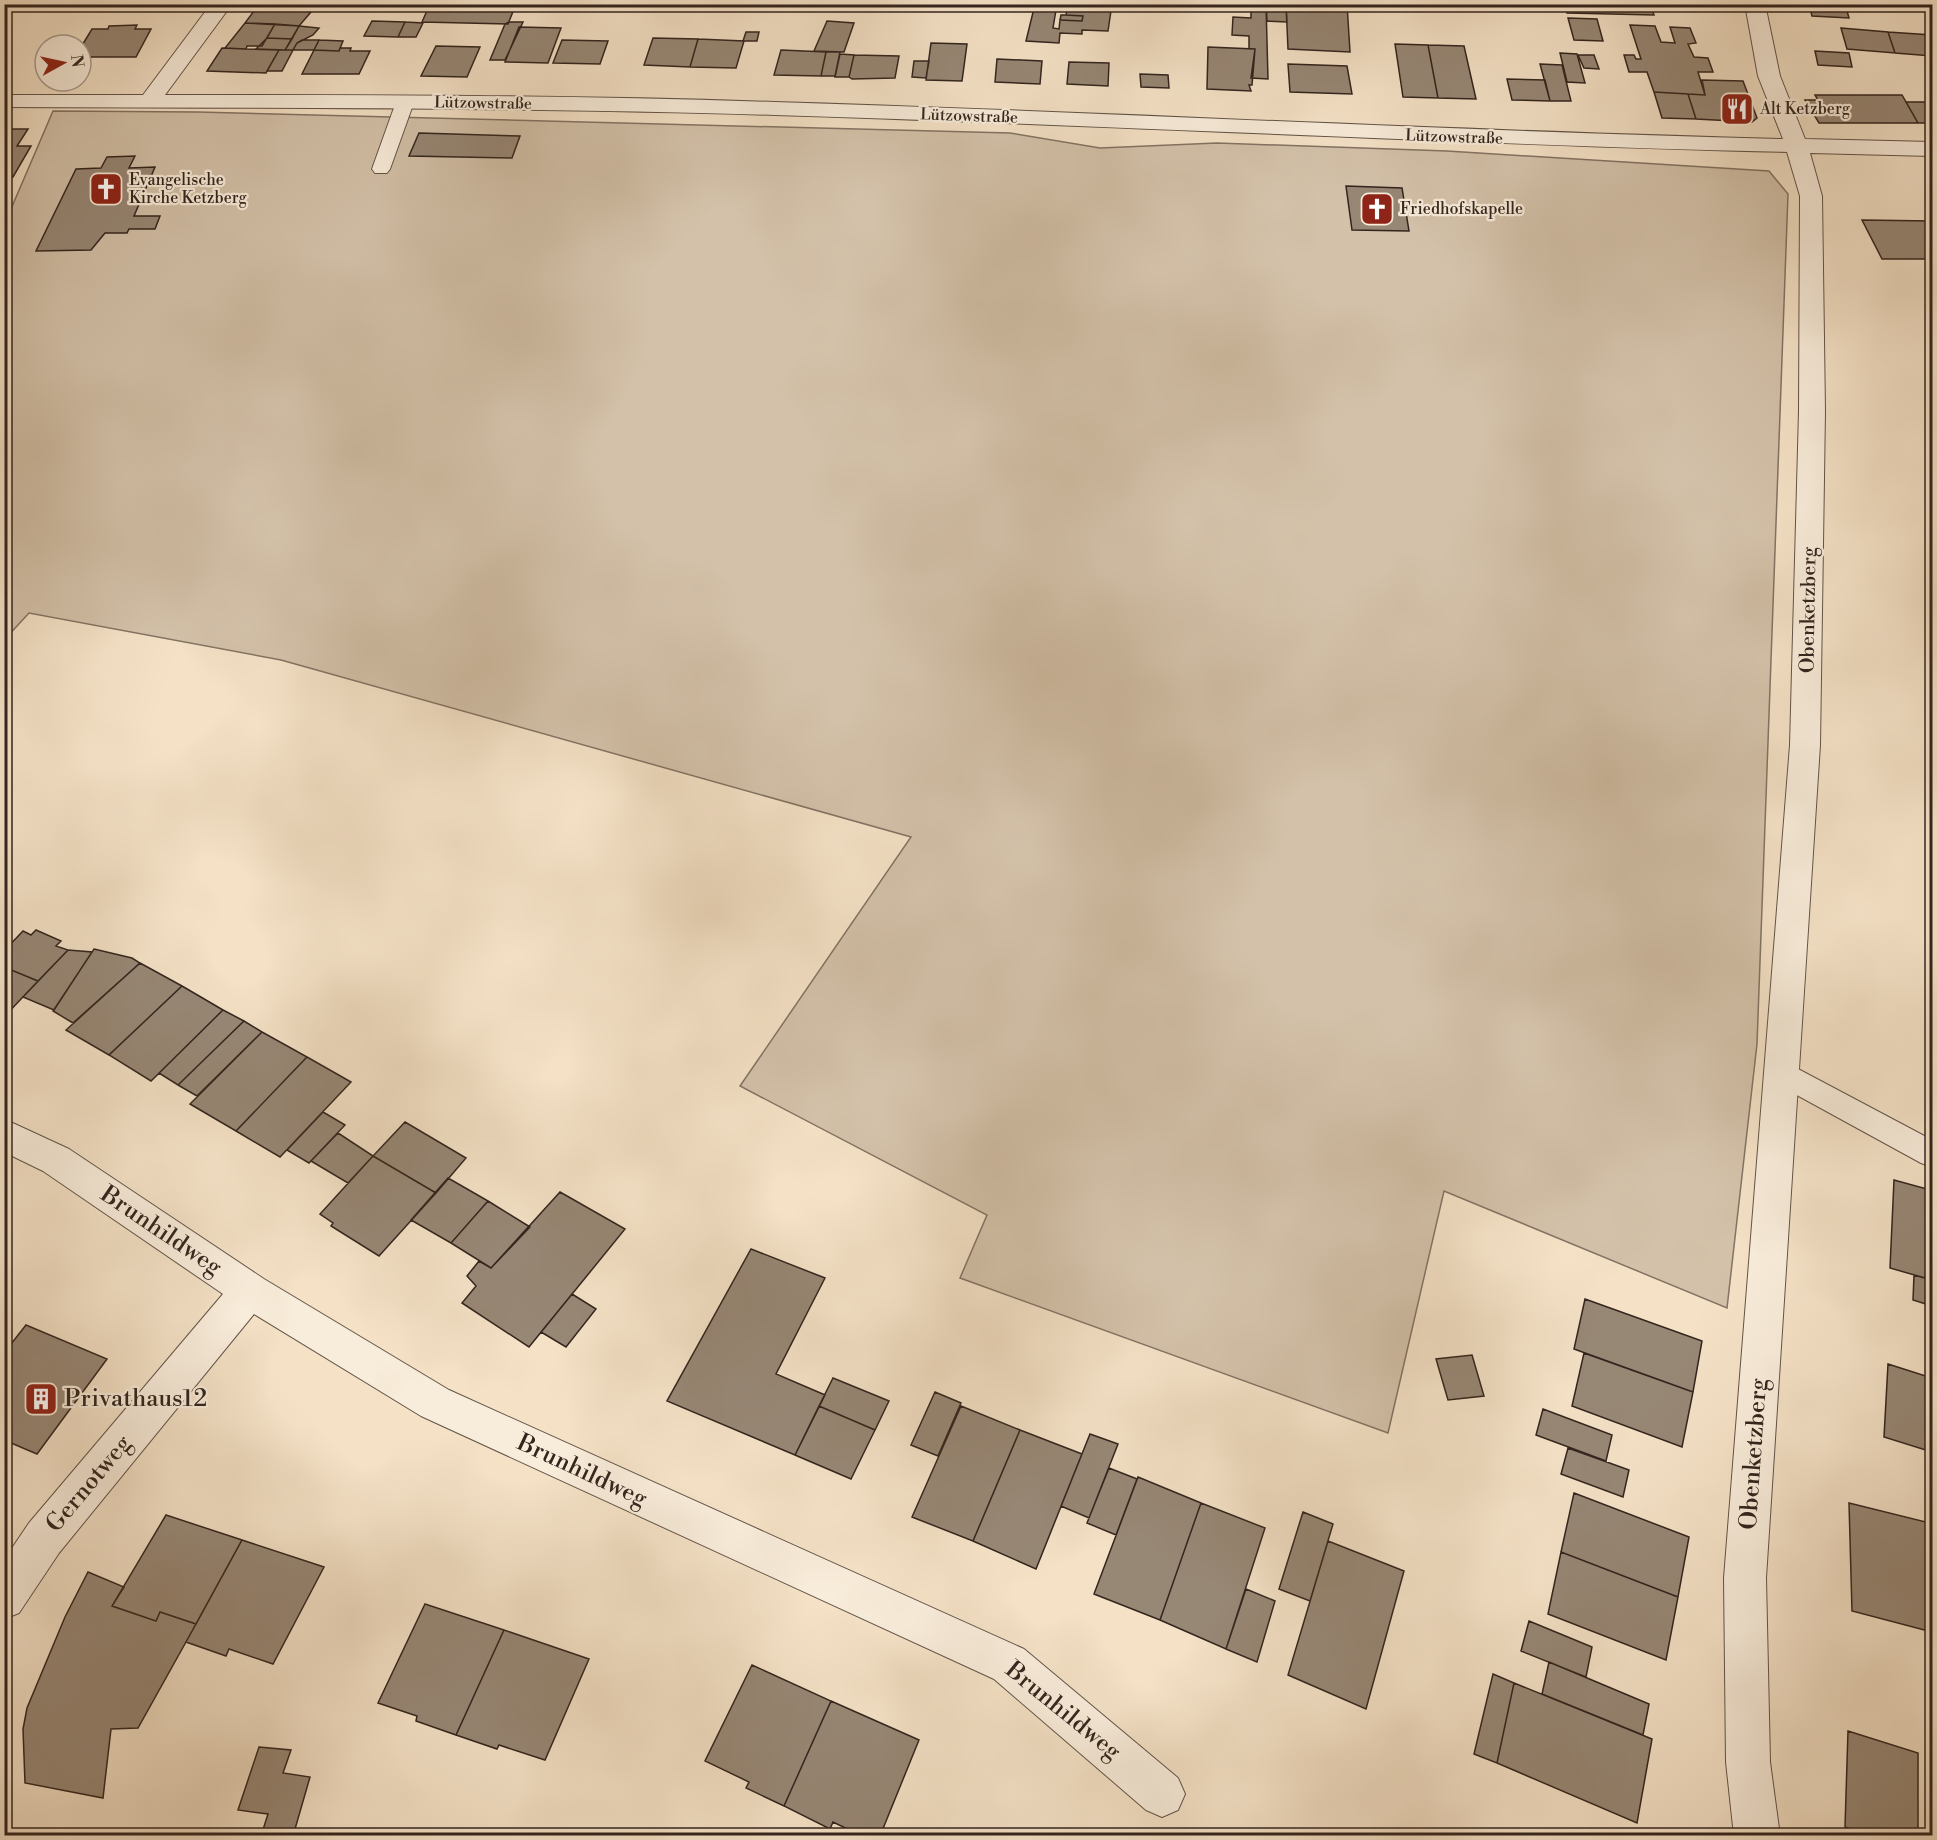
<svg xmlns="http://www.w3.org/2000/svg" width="1937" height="1840" font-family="'Libre Bodoni',serif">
  <rect width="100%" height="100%" fill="#f4e1c6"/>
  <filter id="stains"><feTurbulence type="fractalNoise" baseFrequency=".00333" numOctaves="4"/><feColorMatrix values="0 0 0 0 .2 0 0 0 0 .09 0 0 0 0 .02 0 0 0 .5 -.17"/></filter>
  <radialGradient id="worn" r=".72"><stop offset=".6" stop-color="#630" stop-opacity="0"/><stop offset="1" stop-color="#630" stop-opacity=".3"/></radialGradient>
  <path fill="#d3c1a9" stroke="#837364" stroke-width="1.5" d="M 53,111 L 198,112 L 1010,133 L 1100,148 L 1217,143 L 1447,151 L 1769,171 L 1788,194 L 1757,1044 L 1727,1308 L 1444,1191 L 1388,1433 L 960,1278 L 987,1215 L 740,1086 L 911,837 L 281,660 L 29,613 L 5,639 L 5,223 Z"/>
  <path fill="#978775" stroke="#33251e" stroke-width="1.5" d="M 125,4 L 184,4 L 181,9 L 122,8 Z
    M 285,4 L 309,4 L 304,11 L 281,9 Z
    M 430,4 L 516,4 L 508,24 L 422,22 Z
    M 1035,4 L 1057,4 L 1053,28 L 1059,29 L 1060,20 L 1082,21 L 1083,16 L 1066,15 L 1068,4 L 1112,4 L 1108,31 L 1082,30 L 1082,34 L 1060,33 L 1059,43 L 1026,41 Z
    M 1251,4 L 1266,4 L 1268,79 L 1251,78 L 1255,49 L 1249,49 L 1249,36 L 1232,35 L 1233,17 L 1251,18 Z
    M 1266,4 L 1286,4 L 1287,22 L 1267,21 Z
    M 1286,4 L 1347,4 L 1350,52 L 1288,49 Z
    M 1565,4 L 1650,4 L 1654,15 L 1567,13 Z
    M 1809,4 L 1845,4 L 1849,18 L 1812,16 Z
    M 257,7 L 304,11 L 311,12 L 299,26 L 245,23 Z
    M 1061,15 L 1066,15 L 1083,16 L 1082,21 L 1060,20 Z
    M 1568,18 L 1597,19 L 1603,41 L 1574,40 Z
    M 372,21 L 405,22 L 398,37 L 364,36 Z
    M 827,21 L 854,23 L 844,52 L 814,51 Z
    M 405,22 L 423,23 L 416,37 L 398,37 Z
    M 509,22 L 523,22 L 505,60 L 490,60 L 505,24 Z
    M 245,23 L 275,24 L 262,46 L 247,46 L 246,49 L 225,48 Z
    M 275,24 L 299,26 L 292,39 L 267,38 Z
    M 137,25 L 135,29 L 151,29 L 136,57 L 81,57 L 81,47 L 92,29 L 108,29 L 109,26 Z
    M 1630,25 L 1655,26 L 1661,42 L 1675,43 L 1670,27 L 1690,28 L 1696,43 L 1688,44 L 1694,57 L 1708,58 L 1713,72 L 1698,72 L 1705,95 L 1654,92 L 1647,72 L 1629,72 L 1624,55 L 1634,55 L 1636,59 L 1641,59 Z
    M 299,26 L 319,28 L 313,35 L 297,43 L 293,50 L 285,50 Z
    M 519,27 L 561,28 L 548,63 L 505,62 Z
    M 1841,28 L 1888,32 L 1895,53 L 1847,49 Z
    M 746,32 L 759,32 L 757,41 L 743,41 Z
    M 1888,32 L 1932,35 L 1932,56 L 1895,53 Z
    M 267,38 L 292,39 L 285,50 L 256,49 Z
    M 653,38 L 698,39 L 690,67 L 644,65 Z
    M 698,39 L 744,41 L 736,68 L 690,67 Z
    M 302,40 L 319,40 L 314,50 L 293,50 L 297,43 Z
    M 319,40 L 343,41 L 339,51 L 314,50 Z
    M 562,40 L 608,41 L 600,64 L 553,63 Z
    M 931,43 L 967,44 L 962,81 L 926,80 Z
    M 1395,44 L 1428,45 L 1438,98 L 1403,97 Z
    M 1428,45 L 1464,46 L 1476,99 L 1438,98 Z
    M 436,46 L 480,47 L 467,77 L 421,76 Z
    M 1208,47 L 1255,49 L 1252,85 L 1249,85 L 1251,91 L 1207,89 Z
    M 222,48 L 246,49 L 279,50 L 266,73 L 207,71 Z
    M 340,48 L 351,48 L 350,51 L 370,51 L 359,74 L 302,74 L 314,50 L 339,51 Z
    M 279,50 L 293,50 L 282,71 L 267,71 Z
    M 781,50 L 826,52 L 821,76 L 774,75 Z
    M 1815,51 L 1849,53 L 1852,67 L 1818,65 Z
    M 826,52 L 840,52 L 835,76 L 821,76 Z
    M 1560,53 L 1577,54 L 1585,83 L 1567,82 Z
    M 840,54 L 854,55 L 849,77 L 835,77 Z
    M 854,55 L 899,56 L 895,78 L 852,79 L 849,77 Z
    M 1578,55 L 1594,55 L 1599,69 L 1584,68 Z
    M 997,59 L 1042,61 L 1040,84 L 995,82 Z
    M 914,61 L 929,61 L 926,78 L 912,77 Z
    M 1069,62 L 1109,63 L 1108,86 L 1067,84 Z
    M 1288,64 L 1347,66 L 1352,94 L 1290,92 Z
    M 1540,64 L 1562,65 L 1571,101 L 1550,101 Z
    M 1140,74 L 1168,75 L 1169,88 L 1141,87 Z
    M 1507,79 L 1545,80 L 1550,101 L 1512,100 Z
    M 1702,80 L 1743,81 L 1757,118 L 1752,122 L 1696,119 L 1688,94 L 1705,95 Z
    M 1654,92 L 1688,94 L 1696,119 L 1662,118 Z
    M 1815,95 L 1902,95 L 1918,123 L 1819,123 L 1805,100 L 1818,100 Z
    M 1906,102 L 1932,102 L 1932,123 L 1918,123 Z
    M 4,129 L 28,129 L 17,146 L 31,146 L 13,177 L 4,177 Z
    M 419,133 L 520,136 L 512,158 L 409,156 Z
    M 135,156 L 129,168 L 155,167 L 134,216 L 160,216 L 155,229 L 129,229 L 127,233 L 105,233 L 91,250 L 36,251 L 76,169 L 101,168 L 107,157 Z
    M 1346,186 L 1402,188 L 1409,231 L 1352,230 Z
    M 1862,220 L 1932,221 L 1932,259 L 1882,259 Z
    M 36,930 L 61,941 L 56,946 L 68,950 L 38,981 L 4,967 L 4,951 L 23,931 L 31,935 Z
    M 94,949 L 132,958 L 140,963 L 73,1023 L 53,1011 Z
    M 68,950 L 92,952 L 54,1010 L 23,997 Z
    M 140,963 L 182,986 L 109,1055 L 66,1030 Z
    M 4,967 L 38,981 L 4,1017 Z
    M 182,986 L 223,1010 L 151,1081 L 109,1055 Z
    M 223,1010 L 244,1021 L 178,1085 L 159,1073 Z
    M 244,1021 L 262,1032 L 197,1096 L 178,1085 Z
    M 262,1032 L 307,1057 L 236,1131 L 190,1104 Z
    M 307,1057 L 351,1082 L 280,1157 L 236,1131 Z
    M 323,1112 L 345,1125 L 309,1163 L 287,1150 Z
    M 405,1122 L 466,1158 L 436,1193 L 373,1156 Z
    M 338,1133 L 373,1156 L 348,1183 L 311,1161 Z
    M 373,1156 L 436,1193 L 379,1256 L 331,1226 L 333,1223 L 320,1214 Z
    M 448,1178 L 488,1201 L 451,1243 L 411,1220 Z
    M 1894,1180 L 1927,1189 L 1927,1204 L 1932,1205 L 1932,1280 L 1890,1268 Z
    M 560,1192 L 625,1229 L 529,1347 L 462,1303 L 476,1286 L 467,1276 L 479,1261 L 491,1268 Z
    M 488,1201 L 530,1227 L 491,1268 L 451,1243 Z
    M 751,1249 L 825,1278 L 776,1374 L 825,1395 L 795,1455 L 667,1401 Z
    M 1914,1275 L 1932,1280 L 1932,1306 L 1913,1300 Z
    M 572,1294 L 596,1309 L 566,1347 L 541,1332 Z
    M 1585,1299 L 1702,1341 L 1693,1392 L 1574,1349 Z
    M 26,1325 L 107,1359 L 37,1454 L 4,1440 L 4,1353 Z
    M 1584,1353 L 1693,1392 L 1682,1447 L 1572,1406 Z
    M 1472,1355 L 1484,1396 L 1448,1400 L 1436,1359 Z
    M 1888,1364 L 1932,1378 L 1932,1452 L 1884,1437 Z
    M 833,1378 L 889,1401 L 875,1430 L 819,1406 Z
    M 935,1392 L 961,1403 L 938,1456 L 911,1445 Z
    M 819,1406 L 875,1430 L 851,1479 L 795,1455 Z
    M 961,1406 L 1020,1430 L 973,1541 L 912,1517 Z
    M 1543,1409 L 1612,1435 L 1606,1461 L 1536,1435 Z
    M 1020,1430 L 1082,1454 L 1036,1569 L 973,1541 Z
    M 1090,1434 L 1118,1444 L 1089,1518 L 1061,1506 Z
    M 1568,1448 L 1629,1470 L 1623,1497 L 1561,1474 Z
    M 1109,1468 L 1137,1479 L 1116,1535 L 1087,1523 Z
    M 1138,1477 L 1201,1503 L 1160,1620 L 1094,1594 Z
    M 1574,1493 L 1689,1537 L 1678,1597 L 1561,1552 Z
    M 1201,1503 L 1265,1528 L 1226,1649 L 1160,1620 Z
    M 1849,1503 L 1926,1522 L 1928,1544 L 1932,1545 L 1932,1632 L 1852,1611 Z
    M 1303,1512 L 1333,1524 L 1310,1601 L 1279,1589 Z
    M 166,1515 L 242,1540 L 196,1624 L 160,1612 L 156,1621 L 112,1606 Z
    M 242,1540 L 324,1567 L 273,1664 L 229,1649 L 226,1656 L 186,1642 Z
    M 1328,1541 L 1404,1571 L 1366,1709 L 1288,1675 Z
    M 1561,1552 L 1678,1597 L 1666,1660 L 1548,1614 Z
    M 88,1572 L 124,1587 L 112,1606 L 156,1621 L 160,1612 L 196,1624 L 138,1728 L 111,1729 L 103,1798 L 25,1783 L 23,1729 L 27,1708 L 65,1617 Z
    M 1246,1589 L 1275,1601 L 1257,1662 L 1226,1649 Z
    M 425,1604 L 504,1630 L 456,1735 L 416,1721 L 417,1716 L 378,1703 Z
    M 1529,1621 L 1592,1647 L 1586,1677 L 1521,1651 Z
    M 504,1630 L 589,1659 L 545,1760 L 499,1745 L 497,1749 L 456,1735 Z
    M 1549,1662 L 1649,1704 L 1643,1735 L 1542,1694 Z
    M 752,1665 L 831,1701 L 784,1806 L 746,1788 L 749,1782 L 705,1761 Z
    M 1493,1674 L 1514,1683 L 1497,1763 L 1474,1754 Z
    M 1514,1683 L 1652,1739 L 1637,1823 L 1497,1763 Z
    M 831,1701 L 919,1740 L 880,1836 L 862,1836 L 833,1822 L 830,1829 L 784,1806 Z
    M 1848,1731 L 1918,1753 L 1918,1836 L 1871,1836 L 1845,1827 Z
    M 259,1747 L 291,1750 L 283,1773 L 310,1777 L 293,1836 L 261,1836 L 268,1814 L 238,1810 Z"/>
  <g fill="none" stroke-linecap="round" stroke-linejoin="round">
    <g stroke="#635448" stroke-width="2">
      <path id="service" d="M 405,97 L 411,98 L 414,102 L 390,169 L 387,173 L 375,173 L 372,169 L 396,102 L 399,98 Z
        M 1783,1061 L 1932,1140 L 1932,1167 L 1921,1163 L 1773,1082 L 1769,1073 L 1773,1064 Z"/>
    </g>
    <g stroke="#635448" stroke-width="2">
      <path id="minor" d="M 211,4 L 232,4 L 165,95 C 368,95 572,95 775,102 C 1111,112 1447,131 1783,139 L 1758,76 L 1745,4 L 1765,4 L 1780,76 L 1805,139 L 1932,142 L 1932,156 L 1810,153 L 1822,196 L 1825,411 L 1820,745 L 1766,1578 L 1770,1762 L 1780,1836 L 1734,1836 L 1726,1762 L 1724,1578 L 1790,745 L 1799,411 L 1800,196 L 1787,152 C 1450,144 1113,125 775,115 C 518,107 261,108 4,107 L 4,95 L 143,95 Z
        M 4,1119 L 69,1149 L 264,1279 L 449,1390 L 1024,1649 L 1178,1778 L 1185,1794 L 1178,1810 L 1162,1817 L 1146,1810 L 994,1679 L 421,1416 L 254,1314 L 59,1553 L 19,1613 L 4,1619 L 4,1560 L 29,1523 L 223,1294 L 43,1171 L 4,1152 Z"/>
    </g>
    <use href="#service" fill="#f8ecda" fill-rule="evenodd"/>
    <use href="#minor" fill="#f8ecda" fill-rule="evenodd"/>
  </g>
  <defs>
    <g id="restaurant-square" transform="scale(1.725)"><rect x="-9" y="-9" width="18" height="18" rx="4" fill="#8f2418" stroke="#f8ecda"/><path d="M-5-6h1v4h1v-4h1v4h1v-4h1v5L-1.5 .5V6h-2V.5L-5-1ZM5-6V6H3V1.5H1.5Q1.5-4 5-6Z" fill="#fff"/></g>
    <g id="church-square" transform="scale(1.725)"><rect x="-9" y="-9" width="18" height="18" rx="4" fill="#8f2418" stroke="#f8ecda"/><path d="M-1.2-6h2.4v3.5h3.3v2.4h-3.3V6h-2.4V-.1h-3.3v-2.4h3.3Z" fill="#fff"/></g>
    <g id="building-square" transform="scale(1.725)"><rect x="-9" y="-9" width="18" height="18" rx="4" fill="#8f2418" stroke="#f8ecda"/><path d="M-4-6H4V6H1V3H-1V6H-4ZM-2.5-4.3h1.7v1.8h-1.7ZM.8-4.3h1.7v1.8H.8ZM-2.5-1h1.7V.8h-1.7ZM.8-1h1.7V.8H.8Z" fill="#fff"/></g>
  </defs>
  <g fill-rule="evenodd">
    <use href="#restaurant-square" x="1737" y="109"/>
    <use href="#church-square" x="106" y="189"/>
    <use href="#church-square" x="1377" y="209"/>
    <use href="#building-square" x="41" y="1399"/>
  </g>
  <g text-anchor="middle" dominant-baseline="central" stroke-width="4.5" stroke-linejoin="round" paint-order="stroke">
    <g font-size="16" fill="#33251e" stroke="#f8ecda">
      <text transform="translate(483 103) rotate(1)">Lützowstraße</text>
      <text transform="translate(969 116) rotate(2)">Lützowstraße</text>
      <text transform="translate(1454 137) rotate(2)">Lützowstraße</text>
    </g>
    <g font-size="16" fill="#33251e" stroke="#f8ecda" text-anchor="start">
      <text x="1760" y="109">Alt Ketzberg</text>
      <text x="129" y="180">Evangelische<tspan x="129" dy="18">Kirche Ketzberg</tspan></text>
      <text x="1400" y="209">Friedhofskapelle</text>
    </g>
    <g font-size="20" fill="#33251e" stroke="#f8ecda">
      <text transform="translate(1809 610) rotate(-89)">Obenketzberg</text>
    </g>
    <g font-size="24" fill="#33251e" stroke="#f8ecda">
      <text transform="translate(161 1231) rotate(34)">Brunhildweg</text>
      <text transform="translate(1754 1454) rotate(-86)">Obenketzberg</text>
      <text transform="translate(582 1471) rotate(25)">Brunhildweg</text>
      <text transform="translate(89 1484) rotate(-50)">Gernotweg</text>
      <text transform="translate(1063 1711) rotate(39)">Brunhildweg</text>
    </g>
    <g font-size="24" fill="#33251e" stroke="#f8ecda" text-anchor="start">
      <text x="64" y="1399">Privathaus12</text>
    </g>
  </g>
  <rect width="1937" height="1840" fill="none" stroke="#f4e1c6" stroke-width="24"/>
  <rect x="6" y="6" width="1925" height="1828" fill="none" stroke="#33251e" stroke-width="3"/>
  <rect x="12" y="12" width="1913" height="1816" fill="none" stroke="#33251e" stroke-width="1.5"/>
  <g transform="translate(63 63) rotate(82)"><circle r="28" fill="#f8ecda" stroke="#a99c8f" stroke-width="1.5"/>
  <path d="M0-4.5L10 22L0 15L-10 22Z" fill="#8f2418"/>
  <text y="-9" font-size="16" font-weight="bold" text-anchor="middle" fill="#33251e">N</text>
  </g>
  <rect width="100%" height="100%" filter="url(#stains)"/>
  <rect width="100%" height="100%" fill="url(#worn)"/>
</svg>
